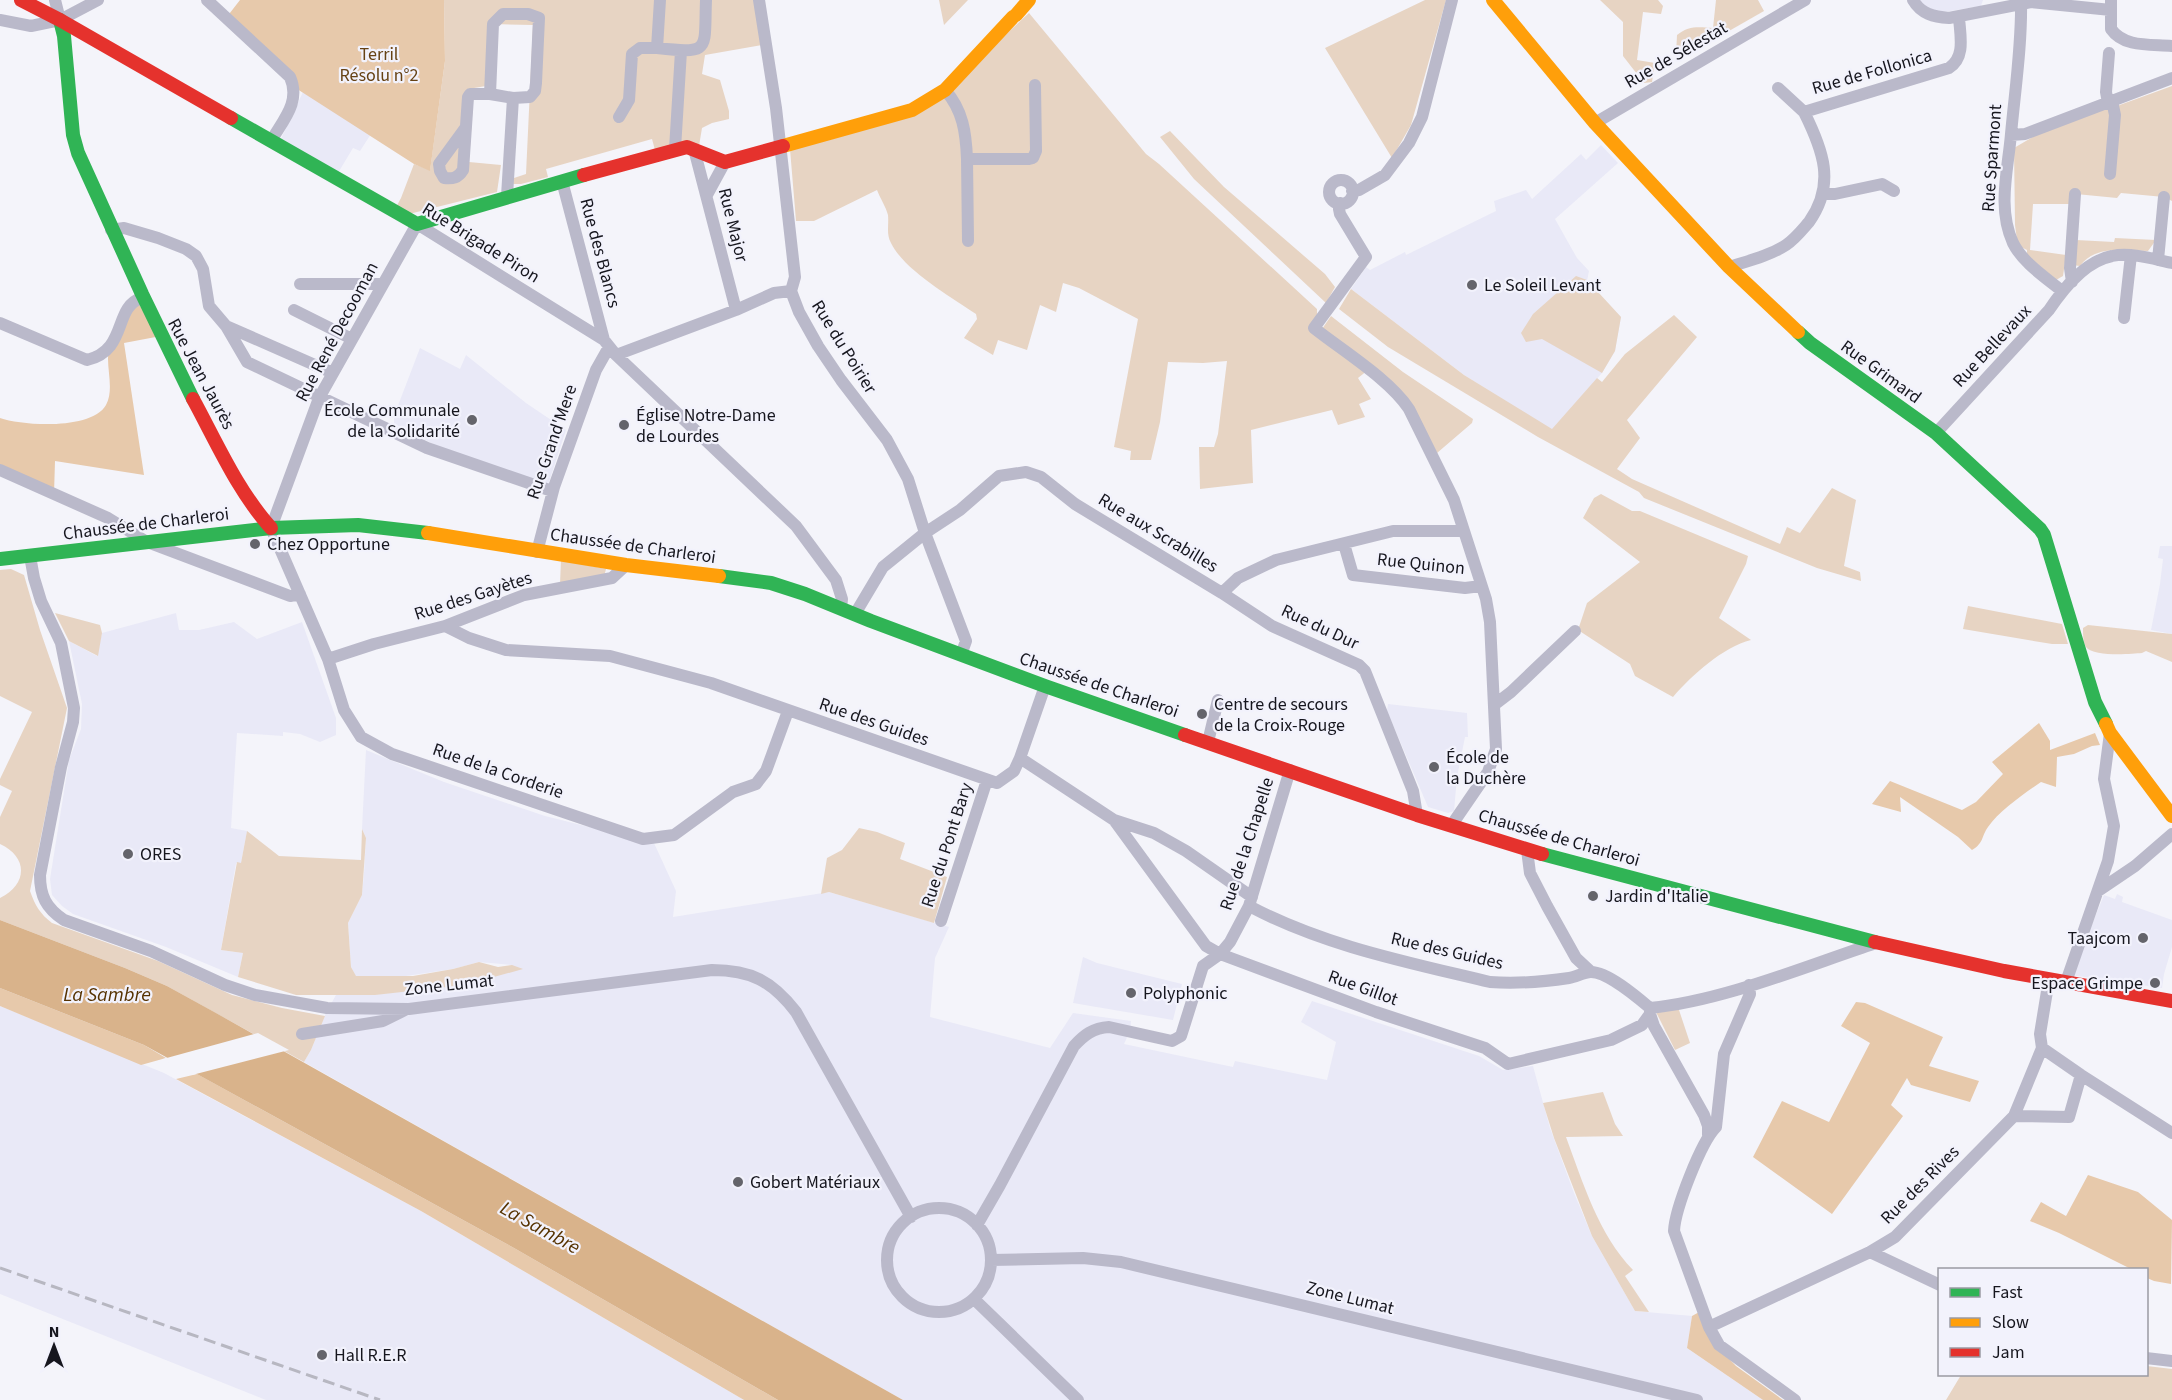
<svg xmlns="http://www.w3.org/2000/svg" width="2172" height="1400" font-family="'Source Sans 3',sans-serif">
  <rect width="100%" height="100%" fill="#f4f4fa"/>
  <path fill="#e9e9f7" d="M 1915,0 L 1983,0 L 1981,6 L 1938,13 Z
    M 303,92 L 371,134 L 360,151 L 353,148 L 338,173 L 280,141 Z
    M 1601,145 L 1618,163 L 1555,219 L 1577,258 L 1589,271 L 1587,281 L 1621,317 L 1615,351 L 1602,373 L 1552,430 L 1464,375 L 1351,289 L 1366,267 L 1370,270 L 1405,252 L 1406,255 L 1496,211 L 1494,201 L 1526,190 L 1532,199 L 1581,154 L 1586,160 Z
    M 420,348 L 460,369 L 466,355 L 526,403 L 566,430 L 548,485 L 449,452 L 394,424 L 394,416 Z
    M 2160,546 L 2172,546 L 2172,634 L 2151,630 L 2160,584 L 2163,559 L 2158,558 Z
    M 176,613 L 179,630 L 199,630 L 234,622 L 257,639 L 302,622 L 336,718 L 336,735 L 320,742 L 300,734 L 283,732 L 283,736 L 237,733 L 231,828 L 247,831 L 241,863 L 236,863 L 221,950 L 243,953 L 238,977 L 166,947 L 73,914 L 62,906 L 52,895 L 50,879 L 69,760 L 81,729 L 82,704 L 69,641 L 97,656 L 102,633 Z
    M 1388,704 L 1467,713 L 1468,737 L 1465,737 L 1457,777 L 1454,811 L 1448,813 L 1428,807 L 1387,711 Z
    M 366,750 L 444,782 L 545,816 L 654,843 L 676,891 L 673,917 L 829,892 L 949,927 L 935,958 L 930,1017 L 1050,1048 L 1073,1013 L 1131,1021 L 1130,1031 L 1124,1044 L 1233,1067 L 1235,1061 L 1327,1080 L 1336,1042 L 1301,1022 L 1312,1001 L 1479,1056 L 1503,1070 L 1533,1066 L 1550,1128 L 1574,1193 L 1592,1236 L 1635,1311 L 1692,1316 L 1687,1348 L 1763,1400 L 903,1400 L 304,1062 L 311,1050 L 326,1013 L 336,995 L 465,985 L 512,965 L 479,962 L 453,969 L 406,976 L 356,977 L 351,967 L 348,923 L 362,895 L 364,874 L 366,838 L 362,829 Z
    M 2117,894 L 2123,897 L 2122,902 L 2172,920 L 2172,947 L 2164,974 L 2162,988 L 2071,975 L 2104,895 L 2115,899 Z
    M 1083,957 L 1097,963 L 1182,984 L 1173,1020 L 1073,1003 Z
    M 0,1006 L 164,1073 L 421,1211 L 744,1400 L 266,1400 L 0,1294 Z"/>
  <path fill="#e7d4c3" d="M 444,0 L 756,0 L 762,45 L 705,55 L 702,74 L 720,80 L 729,111 L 729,119 L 712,123 L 702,128 L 699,146 L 655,150 L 652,139 L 546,169 L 548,177 L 521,184 L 513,184 L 514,178 L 526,174 L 533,25 L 493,24 L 486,86 L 474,88 L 469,162 L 501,165 L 497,192 L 409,214 L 394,211 L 401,198 L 414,164 L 430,170 L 445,61 Z
    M 939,0 L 968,0 L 944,25 Z
    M 1425,0 L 1446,0 L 1411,125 L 1392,158 L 1325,48 Z
    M 1600,0 L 1658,0 L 1663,6 L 1661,14 L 1643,12 L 1637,60 L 1655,63 L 1652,82 L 1644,83 L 1623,56 L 1623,22 Z
    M 1716,0 L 1758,0 L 1764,11 L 1722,35 L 1679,57 L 1676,55 L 1677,35 C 1689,25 1699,27 1713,28 Z
    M 1029,13 L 1146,154 L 1159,164 L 1317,309 L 1317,330 L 1322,329 L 1331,316 L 1403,372 L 1473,419 L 1472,423 L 1437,453 L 1412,406 L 1368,370 L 1358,378 L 1371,399 L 1359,404 L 1365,417 L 1338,425 L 1332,410 L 1251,430 L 1253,483 L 1200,489 L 1199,447 L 1214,447 L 1218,434 L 1227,361 L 1203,363 L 1168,362 L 1160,422 L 1151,460 L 1130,460 L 1131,451 L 1114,447 L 1138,319 L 1079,288 L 1063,283 L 1056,312 L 1040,305 L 1027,350 L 998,340 L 993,355 L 964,338 L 977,319 L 976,314 C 951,297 904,270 891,243 C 886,234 889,225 888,215 C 886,207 880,198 877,190 L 814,221 L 796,221 L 790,149 L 934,101 Z
    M 2172,86 L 2172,201 L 2164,197 L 2121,193 L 2117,198 L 2076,194 L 2072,204 L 2033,204 L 2030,250 L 2066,255 L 2063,276 L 2056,280 L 2027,255 L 2027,250 L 2021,247 L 2017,240 L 2015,225 L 2014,148 L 2060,121 L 2117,106 Z
    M 1170,131 L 1224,187 L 1325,274 L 1335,287 L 1326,303 L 1194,179 L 1160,137 Z
    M 2115,238 L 2156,240 L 2148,251 C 2125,250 2095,245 2080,266 L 2072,265 L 2076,240 L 2114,242 Z
    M 1576,276 L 1587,280 L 1621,317 L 1615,351 L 1602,373 L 1542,339 L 1526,342 L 1521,333 L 1533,314 Z
    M 1351,289 L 1464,375 L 1552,429 L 1597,378 L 1602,382 L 1625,354 L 1674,315 L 1697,337 L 1627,420 L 1640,438 L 1617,469 L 1632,479 L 1780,544 L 1787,527 L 1800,533 L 1832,488 L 1856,500 L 1844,566 L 1860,572 L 1861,581 L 1817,568 L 1644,498 L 1639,492 L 1538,437 L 1388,347 L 1339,309 Z
    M 1601,494 L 1632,511 L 1640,511 L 1748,556 L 1746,564 L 1719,618 L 1751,640 C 1723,647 1692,675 1673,697 L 1635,676 L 1630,664 L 1578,630 L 1587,603 L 1640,562 L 1583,518 L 1594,498 Z
    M 561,560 L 606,569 L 604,577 L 560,584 Z
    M 11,569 L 24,575 L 40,630 L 67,708 L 30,891 C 35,905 40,914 52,923 L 158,961 L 232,995 L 282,1008 L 325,1016 L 311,1050 L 304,1062 L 167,986 L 125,968 L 0,920 L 0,898 C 28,884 28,857 0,844 L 0,817 L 12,791 L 0,785 L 0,779 L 32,712 L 0,696 L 0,570 Z
    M 1968,606 L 2062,624 L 2068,644 L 2052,644 L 1963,629 Z
    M 55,613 L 100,625 L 102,633 L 98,656 L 69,641 Z
    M 2088,625 L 2172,634 L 2172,662 L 2146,651 L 2142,653 C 2131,654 2093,657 2086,647 C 2083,642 2083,634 2083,628 Z
    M 859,828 L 877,832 L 905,843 L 900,859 L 947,877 L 934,923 L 829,892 L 821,894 L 827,858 L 842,850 Z
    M 362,829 L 366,838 L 362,895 L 348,923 L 351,967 L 356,976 L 413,976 L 453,969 L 479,962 L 498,967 L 512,965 L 523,969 L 465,985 L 375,995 L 296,995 L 238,977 L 243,953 L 221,950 L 237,862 L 241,863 L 247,831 L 279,856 L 361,860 Z
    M 1678,1007 L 1690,1043 L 1675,1050 L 1656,1012 Z
    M 1603,1092 L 1615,1124 L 1623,1136 L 1566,1137 C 1583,1183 1599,1235 1633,1270 L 1625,1276 L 1649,1312 L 1635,1311 L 1592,1236 L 1554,1138 L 1543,1103 Z
    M 2147,1366 L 2172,1369 L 2172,1400 L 1946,1400 L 1961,1375 L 2146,1374 Z"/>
  <path fill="#e7c9ab" d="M 240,0 L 444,0 L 445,61 L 430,171 L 414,164 L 294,87 L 226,18 Z
    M 136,300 L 161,336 L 124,343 L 144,475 L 55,461 L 54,494 L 0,471 L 0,418 C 23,426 92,430 106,405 C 115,388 105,366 109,349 C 112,336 129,312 136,300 Z
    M 2039,723 L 2050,741 L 2050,750 L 2095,733 L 2100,745 L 2092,746 L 2074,754 L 2057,757 L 2056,787 L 2041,782 C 2025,793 1999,811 1988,827 C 1981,837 1984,843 1972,850 L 1958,837 L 1900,797 L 1901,812 L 1872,804 L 1890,781 L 1962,810 L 1976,802 L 2003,774 L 1992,762 Z
    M 0,988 L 144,1045 L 166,1058 L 141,1065 L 0,1006 Z
    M 1856,1002 L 1865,1003 L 1943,1037 L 1929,1066 L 1979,1081 L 1970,1102 L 1911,1085 L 1907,1078 L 1891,1105 L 1903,1116 L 1832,1214 L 1753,1157 L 1782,1101 L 1829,1122 L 1870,1043 L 1841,1026 Z
    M 197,1074 L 514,1248 L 778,1400 L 744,1400 L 421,1211 L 176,1079 Z
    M 2088,1175 L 2138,1192 L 2172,1220 L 2171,1284 L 2154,1281 L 2147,1278 L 2146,1270 L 2131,1269 L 2059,1233 L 2030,1221 L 2041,1202 L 2066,1216 Z
    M 1701,1311 L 1710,1339 L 1736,1366 L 1783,1400 L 1763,1400 L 1687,1348 L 1692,1316 Z"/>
  <path fill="#d9b38b" d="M 0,920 L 125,968 L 167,986 L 216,1013 L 903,1400 L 778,1400 L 514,1248 L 144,1045 L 0,988 Z"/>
  <path fill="#f4f4fa" d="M 258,1033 L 289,1050 L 192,1075 L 163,1059 Z"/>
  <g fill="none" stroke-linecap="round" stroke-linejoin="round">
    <path stroke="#bab9ca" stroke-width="12" d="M 55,0 L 60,20
      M 207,0 L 290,77 C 301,102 283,120 271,141
      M 660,0 L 657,48 C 712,54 704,51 706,0
      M 759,0 L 776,108 L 795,277 L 791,291 L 799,312 L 818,346 L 841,380 L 887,440 L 908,479 L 925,533 L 966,641 L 961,655
      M 1913,0 C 1921,14 1934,17 1949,18 L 2031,2 L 2111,10 L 2111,0
      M 2021,0 C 2022,44 2015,90 2011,134 C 2008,170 1997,208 2013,243 C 2023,263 2045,277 2062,291
      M 2111,10 L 2111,29 C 2124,48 2152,44 2172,46
      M 0,20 L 31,26 L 60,20 L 98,0
      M 1778,88 L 1804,112
      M 945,90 C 963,110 966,133 967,159 L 1029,159 L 1033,158 L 1036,151 L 1035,85
      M 2108,103 L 2106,92 L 2109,53
      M 619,117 L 629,100 L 632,54 L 640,48 L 657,48
      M 1595,123 L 1805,0
      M 466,127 L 439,164 L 440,171 L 444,178 C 453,179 458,178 463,170 L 468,97 L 470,94 L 490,94
      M 2011,135 L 2025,134 L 2172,78
      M 675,149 L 681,51
      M 694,149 L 736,310
      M 967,159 L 968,241
      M 2110,174 L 2115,115 L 2112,101
      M1329 192a12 12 0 1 1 24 0a12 12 0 1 1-24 0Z
      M 562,181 L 604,340
      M 1352,191 L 1359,190 L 1385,175 L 1409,143 L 1422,117 L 1452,0
      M 1823,194 L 1835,194 L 1882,184 L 1894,191
      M 707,195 L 725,162
      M 507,196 L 513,98 L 530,97 L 535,91 L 536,83 L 539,18 L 528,14 L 503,14 L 493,24 L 490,94 L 513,98
      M 1340,203 L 1339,209 L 1340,214 L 1366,257 L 1314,328 C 1343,351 1389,379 1409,409 L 1454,500 L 1486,599 L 1490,622 L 1496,749 L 1488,772 L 1451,826
      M 111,230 L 124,228 L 158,238 L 186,249 L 196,256 L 203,269 L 209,306 L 226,326 L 247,362 L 427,448 L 552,491
      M 2158,260 L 2164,197
      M 1729,267 C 1748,261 1769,256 1786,245 C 1795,239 1802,230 1809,222 C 1836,184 1823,150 1804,112 L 1949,68 C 1966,57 1960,35 1959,17
      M 2072,282 L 2070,268 L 2075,194
      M 300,284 L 383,284
      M 294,310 L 352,339
      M 2124,318 L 2131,255
      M 0,323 L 87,360 C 128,350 113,308 141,298
      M 226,326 L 333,373
      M 616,355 L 736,310 L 774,293 L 791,291
      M 1936,433 L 2049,310 C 2063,289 2085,261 2112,256 C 2131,252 2153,259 2172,263
      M 0,470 L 108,518 L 147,542 L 290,596 L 300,594
      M 1344,544 L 1353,575 L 1465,588 L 1481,586
      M 537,552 L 554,487 L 596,370 L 609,347
      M 30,556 L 34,578 L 41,601 L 61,643 L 74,708 L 73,722 L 61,767 L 40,875 C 40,896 46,908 64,920 L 151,951 L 225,985 L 255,995 L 327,1008 L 409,1009 L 712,970 C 751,970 772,981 796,1012 L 911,1217
      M 1222,593 L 1238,578 L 1276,560 L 1393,531 L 1464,531
      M 855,614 L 883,567 L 925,533 L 960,510 L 999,476 L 1026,472 L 1041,477 L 1075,504 L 1222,593 L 1272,626 L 1359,665 L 1365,671 L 1413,791 L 1417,815
      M 445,626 L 469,638 L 506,650 L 610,656 L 711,683 L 997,783 L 1014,771 L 1020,758 L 1114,820 L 1154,833 L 1186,851 L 1252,897
      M 328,659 L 374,644 L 445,626 L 524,595 L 612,578 L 626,565
      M 1494,705 L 1511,692 L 1575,631
      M 788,711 L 766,771 L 756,784 L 733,792 L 674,835 L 643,839 L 392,754 L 361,737 L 344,710 L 328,659 L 271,528 L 319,398 L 417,224 L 604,340 L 616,355 L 796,526 L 836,580 L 842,599 L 841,608
      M 1208,742 L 1218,700
      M 1020,758 L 1045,686
      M 1114,820 L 1206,946 L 1220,954 L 1376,1012 L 1485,1048 L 1508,1064 L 1611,1040 L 1642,1025 L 1650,1014
      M 1527,850 L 1530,873 L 1547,906 L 1576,958 L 1591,972
      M 2098,891 L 2135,866 L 2172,834
      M 1249,906 C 1325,946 1407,962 1490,982 C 1516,984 1542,982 1569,978 C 1576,977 1584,972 1591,972 C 1608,972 1637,997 1650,1008 C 1723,1001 1806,966 1876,943
      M 941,921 L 987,780
      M 2049,979 L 2040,1034 L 2042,1048 L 2081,1075 L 2172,1133
      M 2066,982 L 2108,861 L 2114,826 L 2104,779 L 2110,733
      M 1749,985 L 1750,994 L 1724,1054 L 1716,1127 C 1701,1142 1675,1209 1674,1231 L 1709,1327 L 1719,1345 L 1795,1400
      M 1650,1009 L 1650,1014 L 1654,1026 L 1704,1115 L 1708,1126 L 1708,1135
      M 302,1034 L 383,1021 L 405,1010
      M 2014,1116 L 2069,1117 L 2081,1075
      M887 1260a52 52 0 1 1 104 0a52 52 0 1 1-104 0Z
      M 977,1225 L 1000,1185 L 1074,1046 C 1084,1035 1093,1028 1109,1027 L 1172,1041 L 1181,1036 L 1203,966 L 1220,954 L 1230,942 L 1249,906 L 1290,770
      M 1870,1252 L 1940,1285
      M 991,1260 L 1083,1258 L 1121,1262 L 1697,1400
      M 974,1299 L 1078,1400
      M 1709,1327 L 1870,1252 L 1895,1237 L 2014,1116 L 2042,1048
      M 2146,1358 L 2172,1361"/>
    <path stroke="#30b455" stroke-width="14" d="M 60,20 L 64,36 L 73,135 L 78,153 L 142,294 L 193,399
      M 231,118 L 417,224 L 584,175
      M 1798,332 L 1810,343 L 1936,433 L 2040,529 L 2044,535 L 2095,702 L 2106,724
      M 0,559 L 271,528 L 358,525 L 428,533
      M 719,576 L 771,583 L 805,594 L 871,621 L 1045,686 L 1185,735
      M 1542,854 L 1875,942"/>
    <path stroke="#ff9f0a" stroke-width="14" d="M 1493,0 L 1595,123 L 1729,267 L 1798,332
      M 1016,15 L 1029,0
      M 783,146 L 912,110 L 945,90 L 1013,17
      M 428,533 L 626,565 L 719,576
      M 2106,724 L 2110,733 L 2172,816"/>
    <path stroke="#e5322d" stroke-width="14" d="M 21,0 L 60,20 L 231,118
      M 584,175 L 687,147 L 725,162 L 783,146
      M 193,399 C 217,443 237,490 271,528
      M 1185,735 L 1417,815 L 1542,854
      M 1875,942 L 2004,971 L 2172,1001"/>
    <path stroke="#b7b7c1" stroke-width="3" stroke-dasharray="12 6" stroke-linecap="butt" d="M 0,1268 L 380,1400"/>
  </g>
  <g fill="#64646b" stroke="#f2f2fc" stroke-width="2">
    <circle cx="1472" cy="285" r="6"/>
    <circle cx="472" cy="420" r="6"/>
    <circle cx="624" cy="425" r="6"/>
    <circle cx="255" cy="544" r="6"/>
    <circle cx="1202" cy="714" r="6"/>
    <circle cx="1434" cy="767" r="6"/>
    <circle cx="128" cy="854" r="6"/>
    <circle cx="1593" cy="896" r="6"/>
    <circle cx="2143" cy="938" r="6"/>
    <circle cx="2155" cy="983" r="6"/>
    <circle cx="1131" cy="993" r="6"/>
    <circle cx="738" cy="1182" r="6"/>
    <circle cx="322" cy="1355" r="6"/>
  </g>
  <g text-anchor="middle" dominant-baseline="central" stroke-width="4.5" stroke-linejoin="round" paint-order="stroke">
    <g font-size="18" fill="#664214" stroke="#f2f2fc">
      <text x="379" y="54">Terril<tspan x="379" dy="21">Résolu n°2</tspan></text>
    </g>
    <g font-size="18" fill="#16161e" stroke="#f2f2fc">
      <text transform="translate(1676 55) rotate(-30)">Rue de Sélestat</text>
      <text transform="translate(1872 72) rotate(-16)">Rue de Follonica</text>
      <text transform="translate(1992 158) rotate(-86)">Rue Sparmont</text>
      <text transform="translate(733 225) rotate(76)">Rue Major</text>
      <text transform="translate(481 243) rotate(32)">Rue Brigade Piron</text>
      <text transform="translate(600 253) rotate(75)">Rue des Blancs</text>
      <text transform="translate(337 332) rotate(-62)">Rue René Decooman</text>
      <text transform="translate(1992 346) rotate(-47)">Rue Bellevaux</text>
      <text transform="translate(844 347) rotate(58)">Rue du Poirier</text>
      <text transform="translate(1881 372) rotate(36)">Rue Grimard</text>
      <text transform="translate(201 374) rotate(62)">Rue Jean Jaurès</text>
      <text transform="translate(552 442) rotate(-71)">Rue Grand'Mere</text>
      <text transform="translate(146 524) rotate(-7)">Chaussée de Charleroi</text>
      <text transform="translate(1158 533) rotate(31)">Rue aux Scrabilles</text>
      <text transform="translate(633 546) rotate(8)">Chaussée de Charleroi</text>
      <text transform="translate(1421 564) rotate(6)">Rue Quinon</text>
      <text transform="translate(473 596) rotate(-18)">Rue des Gayètes</text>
      <text transform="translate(1320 627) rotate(25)">Rue du Dur</text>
      <text transform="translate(1099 685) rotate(19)">Chaussée de Charleroi</text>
      <text transform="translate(874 722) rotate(19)">Rue des Guides</text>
      <text transform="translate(498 771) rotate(19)">Rue de la Corderie</text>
      <text transform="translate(1559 838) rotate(16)">Chaussée de Charleroi</text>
      <text transform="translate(1247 844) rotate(-72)">Rue de la Chapelle</text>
      <text transform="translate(947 845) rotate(-72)">Rue du Pont Bary</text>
      <text transform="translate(1447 951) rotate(13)">Rue des Guides</text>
      <text transform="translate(449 985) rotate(-6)">Zone Lumat</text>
      <text transform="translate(1363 988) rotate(20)">Rue Gillot</text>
      <text transform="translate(1920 1185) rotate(-45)">Rue des Rives</text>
      <text transform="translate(1350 1298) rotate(14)">Zone Lumat</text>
    </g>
    <g font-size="18" fill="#16161e" stroke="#f2f2fc" text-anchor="start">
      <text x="1484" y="285">Le Soleil Levant</text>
      <text x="460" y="410" text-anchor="end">École Communale<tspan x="460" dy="21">de la Solidarité</tspan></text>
      <text x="636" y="415">Église Notre-Dame<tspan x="636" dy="21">de Lourdes</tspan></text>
      <text x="267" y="544">Chez Opportune</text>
      <text x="1214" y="704">Centre de secours<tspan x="1214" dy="21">de la Croix-Rouge</tspan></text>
      <text x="1446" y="757">École de<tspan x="1446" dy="21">la Duchère</tspan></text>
      <text x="140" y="854">ORES</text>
      <text x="1605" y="896">Jardin d'Italie</text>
      <text x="2131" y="938" text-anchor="end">Taajcom</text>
      <text x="2143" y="983" text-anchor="end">Espace Grimpe</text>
      <text x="1143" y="993">Polyphonic</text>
      <text x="750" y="1182">Gobert Matériaux</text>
      <text x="334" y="1355">Hall R.E.R</text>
    </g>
    <g font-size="20" font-style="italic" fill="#563200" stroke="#f2f2fc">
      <text x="107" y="995">La Sambre</text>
      <text transform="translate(540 1228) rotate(29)">La Sambre</text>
    </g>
  </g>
  <rect x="1938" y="1268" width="210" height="108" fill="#f2f2fc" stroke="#9a9aa3" stroke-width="1.5"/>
  <rect x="1950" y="1288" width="30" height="9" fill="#30b455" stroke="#9a9aa3" stroke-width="1.5"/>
  <text x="1992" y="1298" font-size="18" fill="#16161e">Fast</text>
  <rect x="1950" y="1318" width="30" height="9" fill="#ff9f0a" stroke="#9a9aa3" stroke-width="1.5"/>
  <text x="1992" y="1328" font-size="18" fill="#16161e">Slow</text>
  <rect x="1950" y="1348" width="30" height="9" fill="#e5322d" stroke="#9a9aa3" stroke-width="1.5"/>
  <text x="1992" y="1358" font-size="18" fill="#16161e">Jam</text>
  <g transform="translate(54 1346)" stroke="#f2f2fc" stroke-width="4.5" paint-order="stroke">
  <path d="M0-4.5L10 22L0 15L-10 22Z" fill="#16161e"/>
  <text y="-9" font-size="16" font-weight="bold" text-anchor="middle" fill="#16161e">N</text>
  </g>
</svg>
